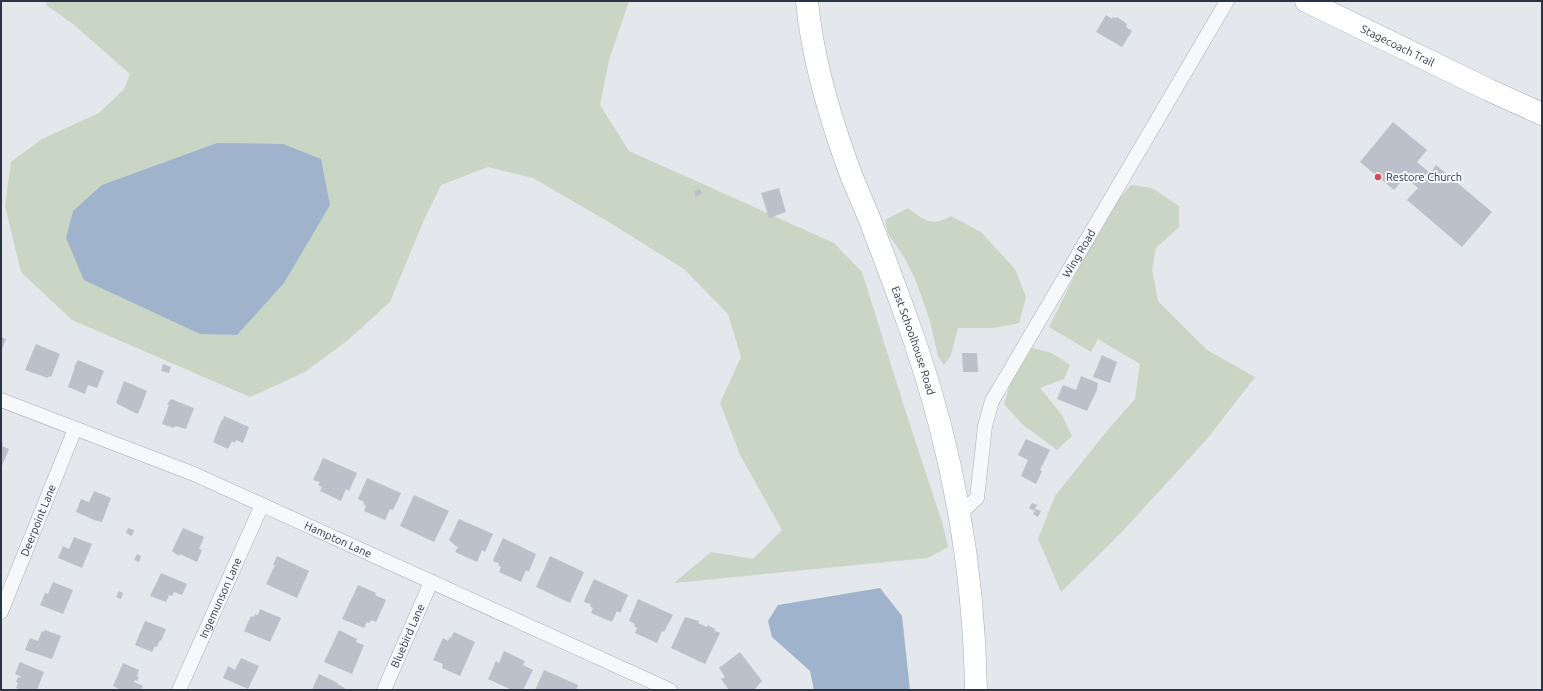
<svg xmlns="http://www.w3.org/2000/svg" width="1543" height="691" font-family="Ubuntu,sans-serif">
  <rect width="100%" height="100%" fill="#e4e7ec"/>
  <path fill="#c9d6c5" d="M 47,1 L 629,1 L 609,60 L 600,105 L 629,151 L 834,243 L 862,272 L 908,419 L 942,522 L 948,547 L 928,558 L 674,583 L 711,552 L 753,559 L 782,530 L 740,455 L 720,403 L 741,357 L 728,314 L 684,269 L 612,224 L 533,178 L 488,167 L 441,185 L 424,220 L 390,302 L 348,340 L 305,372 L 250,397 L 72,320 L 21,272 L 5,206 L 11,162 L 42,139 L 99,113 L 124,89 L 130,74 L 73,24 L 46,5 Z
    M 1131,185 L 1152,188 L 1179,206 L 1179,227 L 1156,248 L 1152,269 L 1158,301 L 1207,350 L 1255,377 L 1207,439 L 1120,534 L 1061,592 L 1038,539 L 1055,496 L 1106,432 L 1135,399 L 1140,364 L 1098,339 L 1091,352 L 1049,327 L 1076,273 L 1112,207 Z
    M 908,208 C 925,221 931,227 951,216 L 981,232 L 1015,269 L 1026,297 L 1019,323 L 994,328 L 958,328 L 951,355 L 944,365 L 938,356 L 930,321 L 916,281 L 904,257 L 888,234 L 885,220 Z
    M 1032,348 L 1052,353 L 1070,365 L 1064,379 L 1040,388 L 1062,415 L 1072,436 L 1057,450 L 1022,424 L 1004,404 L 1010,384 Z"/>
  <path fill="#9fb4cc" d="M 217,143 L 283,144 L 321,159 L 330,205 L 284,283 L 237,335 L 200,334 L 84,280 L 66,238 L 73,211 L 102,185 Z
    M 880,588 L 902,616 L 910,690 L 814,690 L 810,671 L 772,637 L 768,621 L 778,605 Z"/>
  <path fill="#bbc0ca" d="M 1106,15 L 1112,19 L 1113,17 L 1116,18 L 1117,17 L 1125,22 L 1125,23 L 1127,24 L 1126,27 L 1132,31 L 1122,47 L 1096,32 Z
    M 1393,122 L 1427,150 L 1417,162 L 1430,173 L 1436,165 L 1492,212 L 1462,247 L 1407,200 L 1418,188 L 1405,177 L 1394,190 L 1360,162 Z
    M 779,188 L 786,212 L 769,218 L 761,193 Z
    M 700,189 L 702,194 L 696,197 L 694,191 Z
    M 1,337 L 6,339 L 1,351 Z
    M 36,344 L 60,354 L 51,377 L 49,376 L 48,378 L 25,370 Z
    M 962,353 L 977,353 L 978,372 L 963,372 Z
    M 1102,355 L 1117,362 L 1110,383 L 1093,377 Z
    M 78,360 L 104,371 L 97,388 L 88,385 L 85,394 L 68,387 L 75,367 L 74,367 Z
    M 163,364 L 171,367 L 169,373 L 161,371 Z
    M 1081,376 L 1098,383 L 1097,390 L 1087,411 L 1057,399 L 1063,385 L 1076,390 Z
    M 124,381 L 147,391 L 139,412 L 137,414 L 116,403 Z
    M 171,399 L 194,408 L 186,429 L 175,426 L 174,428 L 162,424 L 169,405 L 167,404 Z
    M 224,416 L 249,427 L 243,443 L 236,440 L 235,443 L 232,441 L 228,449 L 213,442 L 222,419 L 223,420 Z
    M 1026,439 L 1050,450 L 1040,470 L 1042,471 L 1036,484 L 1021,476 L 1028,460 L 1018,455 Z
    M 1,442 L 3,443 L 2,446 L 9,449 L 1,468 Z
    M 323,458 L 326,459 L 357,473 L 349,491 L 346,489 L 341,501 L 320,491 L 322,487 L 318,485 L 320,482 L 313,480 Z
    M 367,478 L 401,493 L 393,510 L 390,509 L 385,520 L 364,511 L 366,506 L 363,504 L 364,502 L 358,499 Z
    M 94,491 L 111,498 L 102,522 L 94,520 L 76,512 L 81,499 L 89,502 Z
    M 414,495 L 449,511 L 434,542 L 400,526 Z
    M 1032,503 L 1037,505 L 1034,511 L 1029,508 Z
    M 1036,509 L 1041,511 L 1038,517 L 1033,514 Z
    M 459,519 L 493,534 L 485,552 L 482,550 L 477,562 L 455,552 L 458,547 L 454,545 L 455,543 L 454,544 L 449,540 Z
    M 128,528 L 134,530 L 132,536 L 126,533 Z
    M 183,528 L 204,537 L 199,549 L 202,550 L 197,562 L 180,554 L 179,556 L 172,551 Z
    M 74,537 L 92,544 L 82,568 L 58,558 L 63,546 L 69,549 Z
    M 503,538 L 536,554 L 529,572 L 526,570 L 521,582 L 499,572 L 501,567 L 498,565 L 499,563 L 494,562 L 493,560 Z
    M 137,554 L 141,556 L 139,562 L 134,560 Z
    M 277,556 L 309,571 L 297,598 L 266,584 L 275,565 L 273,565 Z
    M 550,556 L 584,572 L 570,603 L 536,587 Z
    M 161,573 L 187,584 L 182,595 L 174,592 L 172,596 L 169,595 L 166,602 L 150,596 Z
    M 594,579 L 628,595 L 620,613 L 617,611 L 612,622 L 591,613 L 593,608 L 590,606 L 591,604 L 586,603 L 584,601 Z
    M 53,582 L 73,590 L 63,614 L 40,605 L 45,593 L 48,594 Z
    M 358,585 L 376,593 L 375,595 L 386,600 L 376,622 L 371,620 L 370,623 L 367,622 L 364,628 L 342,619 Z
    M 119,591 L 123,593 L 121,599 L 116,597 Z
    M 638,599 L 673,615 L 664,632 L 662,631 L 657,643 L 635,633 L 637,628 L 634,626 L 635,624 L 629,621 Z
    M 260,609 L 281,618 L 270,642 L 244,631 L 251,616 L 254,617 L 255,614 L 258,615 Z
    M 685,617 L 699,621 L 698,623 L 707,627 L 708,625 L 715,629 L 715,631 L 720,633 L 705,664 L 671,648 Z
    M 145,621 L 166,629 L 161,641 L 160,640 L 157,647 L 155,646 L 152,652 L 135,645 Z
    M 45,630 L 61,636 L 52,659 L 25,650 L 30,638 L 38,641 L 42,631 L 44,632 Z
    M 339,630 L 357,639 L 356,642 L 364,645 L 352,674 L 324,662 Z
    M 454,632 L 475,642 L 460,676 L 442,668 L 443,664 L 433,660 L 443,638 L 448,641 L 450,637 L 451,638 Z
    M 504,651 L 525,661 L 523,665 L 533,670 L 523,690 L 512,690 L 488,679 L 496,661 L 499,663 Z
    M 740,652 L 762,681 L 754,690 L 729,690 L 721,679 L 725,677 L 719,668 Z
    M 241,658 L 259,666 L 248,689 L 223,678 L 228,666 L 235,670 Z
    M 20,662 L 44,672 L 37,690 L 21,690 L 16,688 L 18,683 L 16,682 L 18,677 L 20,678 L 20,676 L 15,674 Z
    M 123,663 L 139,670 L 137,676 L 139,677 L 137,681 L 135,680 L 134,682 L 143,686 L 141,690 L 121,690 L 113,686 Z
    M 544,670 L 578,685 L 576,690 L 535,690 Z
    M 319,674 L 338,683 L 337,684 L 345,688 L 344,690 L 312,690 Z"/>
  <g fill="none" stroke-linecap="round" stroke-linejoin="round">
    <g stroke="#a9aeb7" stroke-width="15">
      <g id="street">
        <path id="s1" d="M 1,400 L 194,474 L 670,690"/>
        <path id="s2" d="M 960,514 L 977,498 L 985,426 L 992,401 L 1227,1"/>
        <path id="s3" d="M 1,612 L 75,429"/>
        <path id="s4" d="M 179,690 L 262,505"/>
        <path id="s5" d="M 384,690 L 431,582"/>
      </g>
    </g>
    <g stroke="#a3abb8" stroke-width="23">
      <g id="primary">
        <path id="s6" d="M 807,1 C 812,57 828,111 847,164 C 855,187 866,208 874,231 C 888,267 902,305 915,342 C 953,453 974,572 976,690"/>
        <path id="s7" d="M 1306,1 L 1489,90 L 1542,114"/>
      </g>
    </g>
    <use href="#street" stroke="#f7f8fa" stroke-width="14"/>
    <use href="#primary" stroke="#fff" stroke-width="22"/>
  </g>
  <circle fill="#d1495b" stroke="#f4f6f9" stroke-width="1.5" cx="1378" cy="177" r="4"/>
  <g text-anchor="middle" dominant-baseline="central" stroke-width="4" stroke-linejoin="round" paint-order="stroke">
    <g font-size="11" fill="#2b3445" stroke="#f4f6f9">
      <text stroke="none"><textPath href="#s7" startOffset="102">Stagecoach Trail</textPath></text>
      <text stroke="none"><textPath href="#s2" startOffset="293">Wing Road</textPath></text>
      <text stroke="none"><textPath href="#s6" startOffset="357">East Schoolhouse Road</textPath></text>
      <text stroke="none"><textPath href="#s3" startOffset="99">Deerpoint Lane</textPath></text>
      <text stroke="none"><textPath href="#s1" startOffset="365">Hampton Lane</textPath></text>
      <text stroke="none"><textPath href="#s4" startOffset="101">Ingemunson Lane</textPath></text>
      <text stroke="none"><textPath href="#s5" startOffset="59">Bluebird Lane</textPath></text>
    </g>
    <g font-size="11" fill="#2b3445" stroke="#f4f6f9" text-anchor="start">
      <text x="1386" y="177">Restore Church</text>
    </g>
  </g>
  <rect width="1543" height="691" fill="none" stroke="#2b3445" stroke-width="4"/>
</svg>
